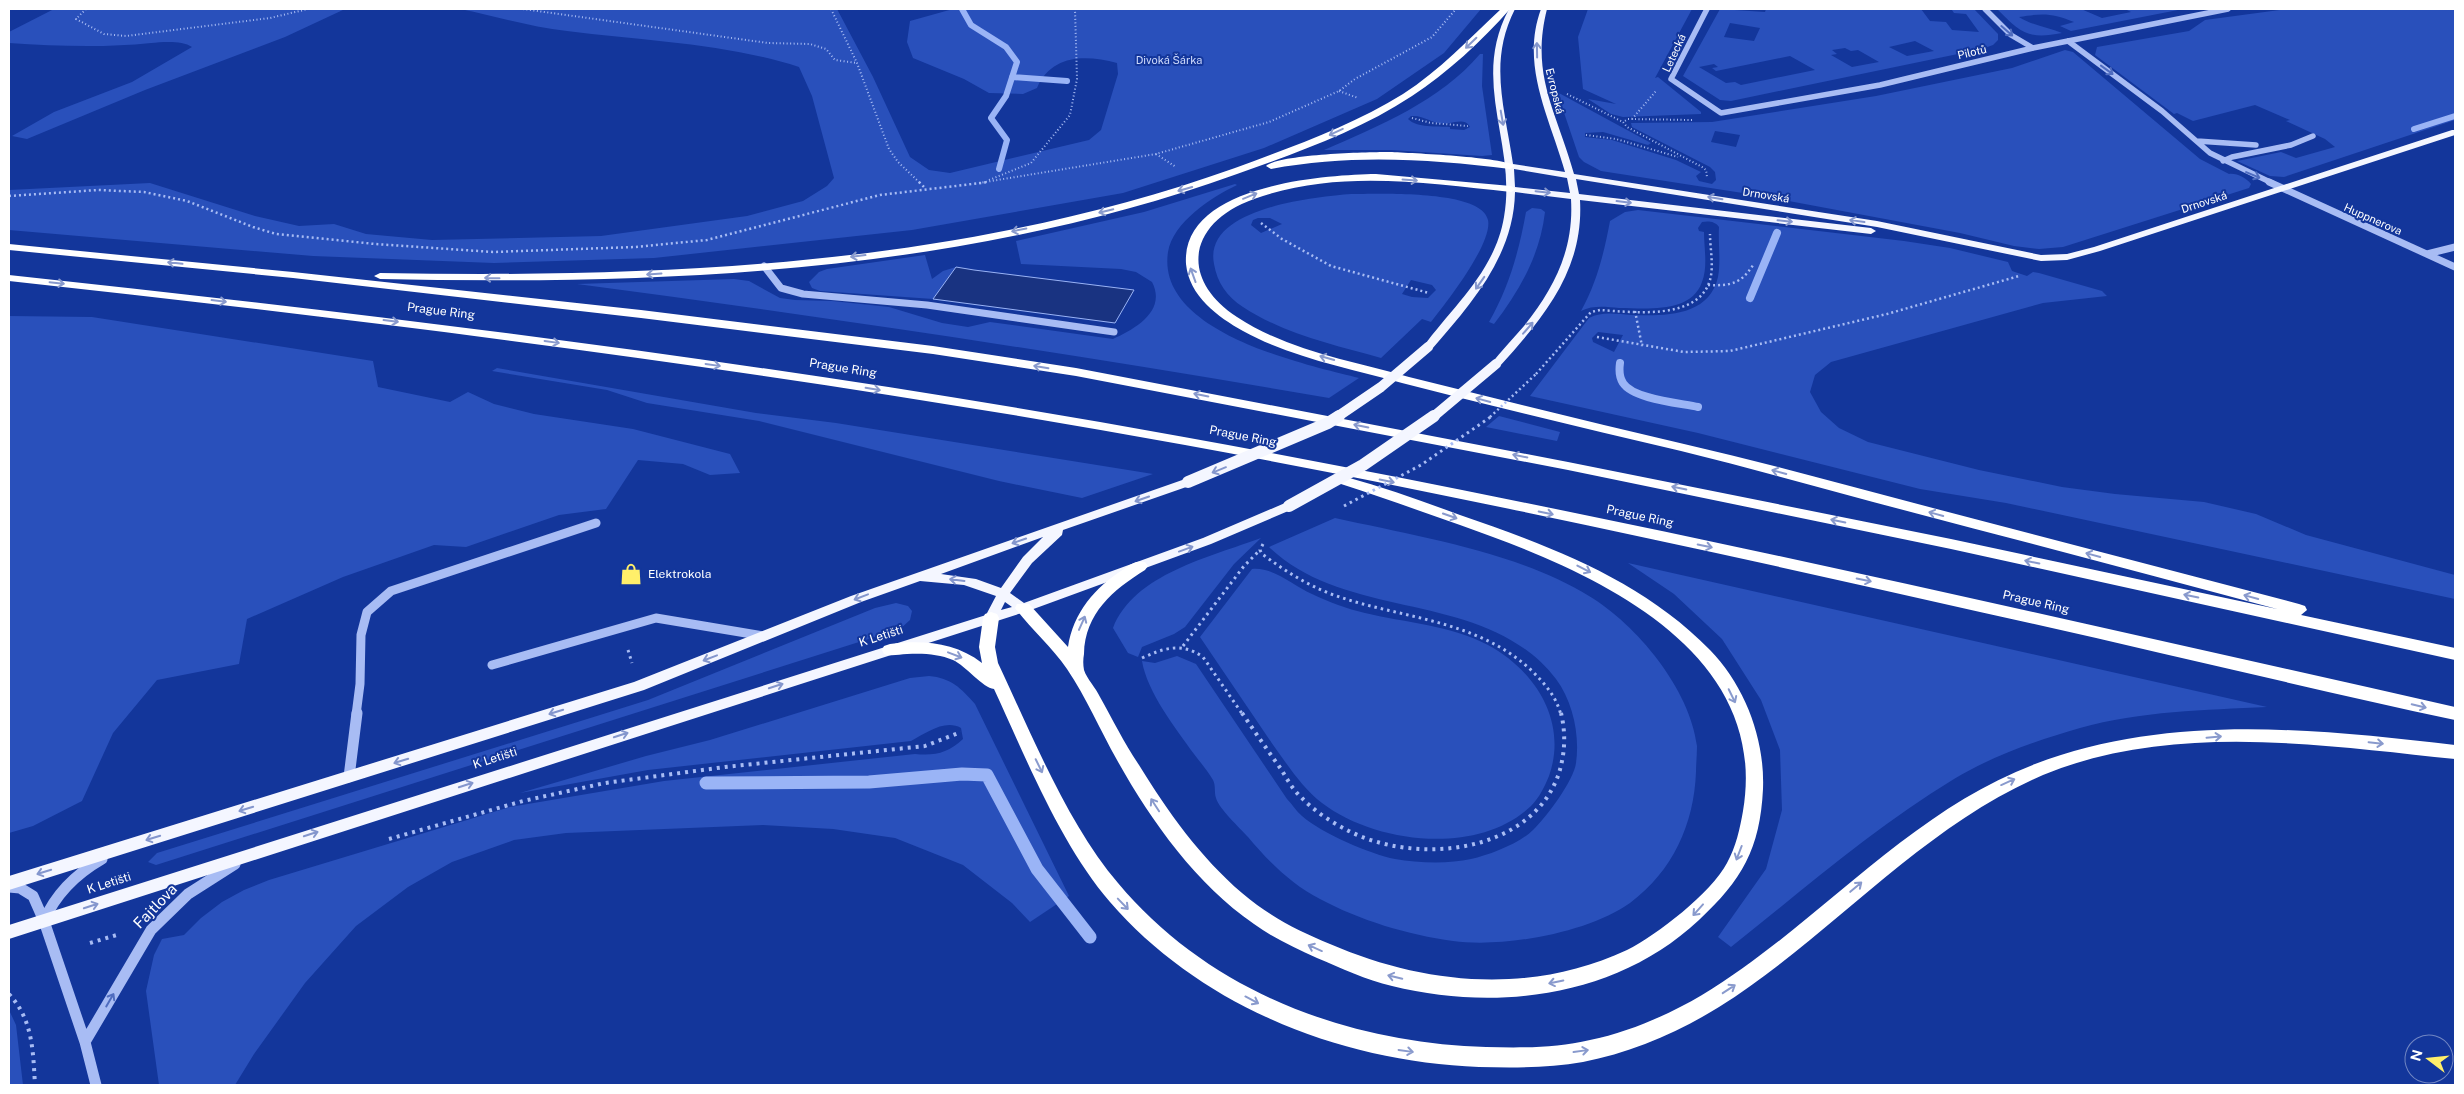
<svg xmlns="http://www.w3.org/2000/svg" width="2464" height="1094" font-family="'Public Sans',sans-serif">
  <rect width="100%" height="100%" fill="#13369b"/>
  <path fill="#2950bb" fill-rule="evenodd" d="M 54,9 L 345,9 L 285,37 L 145,90 L 27,139 L 12,136 L 54,112 L 132,82 L 192,47 C 182,40 162,42 151,43 C 103,48 56,46 9,43 L 9,32 Z
    M 460,9 L 837,9 L 873,77 L 910,157 L 929,170 L 950,173 L 1089,140 L 1101,130 L 1118,74 L 1117,63 C 1086,55 1052,54 1037,88 L 1023,94 L 989,93 L 964,79 L 913,58 L 907,42 L 910,21 L 953,9 L 1481,9 L 1444,53 L 1377,99 L 1264,148 L 1123,193 L 912,230 L 654,258 L 494,263 L 313,256 L 9,230 L 9,190 L 150,183 L 255,216 L 299,226 L 334,224 L 366,234 L 432,240 L 601,236 L 747,216 L 803,201 L 827,186 L 834,178 L 812,96 L 799,67 C 725,43 645,41 567,31 C 531,27 495,16 460,9 Z
    M 1588,9 L 1692,9 L 1655,78 L 1658,77 L 1701,112 L 1701,114 L 1623,117 L 1611,114 L 1588,99 L 1616,104 L 1583,89 L 1578,37 Z
    M 1720,9 L 1765,12 L 1766,9 L 1921,9 L 1930,21 L 1946,22 L 1952,30 L 1979,32 L 1966,14 L 1954,13 L 1952,10 L 1925,9 L 1974,9 L 1998,34 L 1998,40 L 1993,45 L 1982,49 L 1731,101 L 1720,100 L 1683,76 ZM 1730,23 L 1760,28 L 1754,41 L 1724,37 ZM 1915,41 L 1934,51 L 1907,56 L 1889,47 ZM 1845,48 L 1851,51 L 1858,50 L 1879,62 L 1852,67 L 1831,55 L 1837,54 L 1832,50 ZM 1790,56 L 1815,70 L 1741,85 L 1735,82 L 1726,83 L 1699,67 L 1714,64 L 1718,67 L 1712,68 L 1716,71 Z
    M 1997,9 L 2081,9 L 2102,18 L 2131,12 L 2125,9 L 2183,9 L 2071,31 L 2060,26 L 2074,22 C 2052,13 2043,13 2019,17 C 2033,26 2048,27 2062,33 C 2027,40 2020,32 1997,9 Z
    M 2287,9 L 2455,9 L 2455,120 L 2284,177 L 2270,176 L 2237,161 L 2281,152 L 2296,158 L 2335,147 L 2325,139 L 2286,121 L 2290,120 L 2255,105 L 2193,121 L 2177,113 L 2174,114 L 2095,55 L 2097,47 L 2189,31 L 2205,20 Z
    M 2065,50 L 2073,52 L 2200,159 L 2229,174 C 2237,173 2246,178 2251,184 L 2249,188 L 2063,247 L 2039,249 L 2014,246 L 1960,233 L 1762,196 L 1601,171 L 1584,162 L 1579,157 L 1557,92 L 1651,143 L 1648,145 L 1603,132 L 1585,133 L 1585,137 L 1612,140 L 1676,160 L 1701,172 L 1696,176 L 1699,181 L 1712,184 L 1716,180 L 1715,172 L 1710,167 L 1632,127 L 1631,123 L 1712,122 L 1876,96 L 2012,68 ZM 1715,131 L 1740,135 L 1736,147 L 1711,142 Z
    M 1480,54 L 1483,54 L 1482,86 L 1492,155 L 1482,156 L 1391,150 L 1324,150 C 1379,126 1440,101 1480,54 ZM 1411,116 C 1427,115 1432,126 1450,123 C 1456,122 1466,119 1470,127 L 1464,130 L 1450,129 L 1450,127 C 1437,126 1417,128 1408,119 Z
    M 1235,184 L 1237,185 C 1212,197 1173,222 1168,252 C 1156,332 1303,364 1359,378 L 1329,398 C 1079,355 828,317 577,284 L 734,279 L 749,281 L 780,298 L 795,300 L 832,301 L 889,307 L 942,323 L 968,327 L 990,322 L 1113,339 C 1135,329 1167,311 1152,282 L 1136,272 L 1121,269 L 1021,264 L 1016,241 L 1144,212 Z
    M 1351,194 C 1376,194 1482,189 1488,220 C 1493,243 1446,303 1431,322 L 1422,319 L 1381,358 C 1334,345 1284,334 1243,307 C 1227,297 1217,282 1214,264 C 1203,208 1314,197 1351,194 ZM 1258,218 L 1270,218 L 1282,224 L 1261,233 L 1251,225 L 1253,220 ZM 1411,280 L 1432,285 L 1436,290 L 1428,298 L 1412,297 L 1402,294 Z
    M 1532,208 L 1541,209 L 1545,212 C 1540,255 1520,290 1494,324 L 1489,322 C 1509,287 1519,251 1526,212 Z
    M 1638,210 L 1904,241 L 1950,248 L 2008,262 L 2012,271 L 2027,276 L 2033,272 L 2039,273 L 2102,291 L 2107,296 L 2043,303 L 1831,362 L 1815,375 L 1810,392 L 1821,412 L 1839,428 L 1868,442 L 1979,470 L 2062,487 L 2115,494 L 2204,502 L 2256,514 L 2306,535 L 2455,575 L 2455,599 L 2006,503 L 1920,489 L 1698,433 L 1530,396 L 1589,318 C 1602,311 1617,314 1631,315 C 1664,316 1709,317 1718,277 C 1721,262 1718,242 1719,227 C 1715,221 1708,221 1702,222 L 1698,228 L 1699,231 L 1704,232 C 1704,248 1708,267 1702,282 C 1691,314 1646,308 1619,308 C 1606,307 1593,305 1581,311 C 1597,282 1604,253 1610,221 L 1625,212 ZM 1598,332 L 1623,335 L 1614,352 L 1593,342 L 1592,338 Z
    M 925,255 L 932,279 L 943,271 L 956,267 L 933,299 L 820,291 L 812,288 L 809,282 L 819,272 L 827,269 Z
    M 9,316 L 92,317 L 373,361 L 378,387 L 450,402 L 468,392 L 494,404 L 534,414 L 633,429 L 730,454 L 740,473 L 710,475 L 683,464 L 638,460 L 606,509 L 559,515 L 466,547 L 434,545 L 343,577 L 247,619 L 239,664 L 157,680 L 113,733 L 82,801 L 33,826 L 9,833 Z
    M 497,368 L 756,413 L 836,423 L 1153,474 L 1082,498 L 999,481 L 759,421 L 647,403 L 607,390 L 492,371 Z
    M 1499,416 L 1560,432 L 1557,441 L 1486,427 Z
    M 1335,518 C 1416,536 1518,552 1589,596 C 1637,625 1690,689 1697,746 C 1697,755 1696,764 1696,772 C 1694,824 1673,871 1630,903 C 1588,933 1503,948 1453,941 C 1408,935 1359,920 1320,899 C 1292,885 1268,861 1248,837 C 1240,828 1219,809 1216,798 C 1214,792 1216,786 1213,780 C 1208,771 1200,762 1194,754 C 1176,729 1147,692 1142,661 L 1155,663 L 1177,656 L 1196,664 L 1287,799 C 1292,804 1296,811 1302,816 C 1321,833 1370,854 1395,859 C 1418,863 1449,864 1471,859 C 1490,855 1520,843 1533,830 C 1546,818 1574,780 1576,763 C 1580,735 1573,702 1556,679 C 1486,588 1348,623 1269,547 Z
    M 1261,538 L 1234,564 L 1185,627 L 1174,634 L 1142,647 L 1138,657 L 1128,653 L 1113,628 C 1134,574 1210,557 1261,538 Z
    M 1628,563 L 2267,707 C 2205,710 2141,711 2080,728 C 2038,740 1992,756 1954,779 C 1875,827 1804,889 1731,947 L 1718,937 L 1766,869 L 1782,810 L 1780,750 L 1761,700 L 1722,639 L 1674,594 Z
    M 1252,569 C 1274,567 1292,585 1312,594 C 1329,602 1347,609 1365,613 C 1407,623 1450,625 1488,645 C 1536,671 1568,722 1549,776 C 1545,786 1539,798 1531,806 C 1478,856 1376,844 1322,803 C 1300,786 1285,761 1269,739 C 1246,705 1223,671 1200,637 Z
    M 896,603 L 908,606 L 912,611 L 910,620 L 900,629 L 156,865 L 148,862 L 157,853 L 648,700 L 875,608 Z
    M 929,676 C 951,678 961,688 975,704 L 1069,896 L 1030,922 L 1012,903 L 963,865 L 895,838 L 833,829 L 763,825 L 566,833 L 514,840 L 452,862 L 408,887 L 356,926 L 305,983 L 254,1054 L 235,1085 L 159,1085 L 146,991 L 154,955 L 162,939 L 184,935 L 201,918 L 222,902 L 244,890 L 269,880 L 510,807 L 664,781 L 915,754 C 935,756 948,753 963,739 L 961,728 C 945,719 926,733 911,741 L 648,770 L 520,793 L 646,756 L 710,740 L 910,678 Z
    M 9,1010 L 16,1025 L 23,1085 L 9,1085 Z"/>
  <path fill="#193381" stroke="#9ab4f6" d="M 956,267 L 974,270 L 1134,290 L 1115,323 L 933,299 Z"/>
  <g fill="none" stroke-linecap="round" stroke-linejoin="round">
    <path stroke="#9ab4f6" stroke-width="6" d="M 962,9 L 971,25 L 1006,47 L 1017,62 L 1006,96 L 991,118 L 1007,140 L 999,169
      M 1012,77 L 1067,81
      M 2414,129 L 2455,116"/>
    <path stroke="#9ab4f6" stroke-width="8" d="M 1750,298 L 1777,233
      M 1620,363 C 1619,370 1619,377 1623,383 C 1633,399 1680,403 1698,407"/>
    <path stroke="#9ab4f6" stroke-width="13" d="M 706,783 L 869,782 L 962,774 L 987,775 L 1037,869 L 1090,937"/>
    <path stroke="#a8bcf4" stroke-width="2" stroke-dasharray="1 2.5" stroke-linecap="butt" d="M 86,9 L 76,19 L 104,34 L 126,36 L 270,18 L 308,9
      M 523,9 L 768,43 L 810,44 L 826,49 L 835,60 L 857,63
      M 831,9 L 857,63 L 889,149 L 898,162 L 920,183
      M 1339,91 L 1358,98
      M 1567,94 L 1623,122
      M 1412,118 L 1431,123 L 1468,126
      M 1632,119 L 1656,91
      M 1692,120 L 1628,119 L 1623,122 L 1627,127 L 1702,167 L 1706,170 L 1707,177
      M 1586,135 L 1616,139 L 1678,157
      M 1156,154 L 1176,167
      M 989,180 L 1031,163 L 1070,115 L 1077,79 L 1075,9
      M 979,183 L 1156,154 L 1269,122 L 1339,91 L 1355,79 L 1432,37 L 1456,9"/>
    <path stroke="#a8bcf4" stroke-width="2.5" stroke-dasharray="2 3" stroke-linecap="butt" d="M 919,182 L 925,188
      M 9,196 L 98,190 L 144,192 L 187,201 L 253,227 L 276,234 L 375,244 L 493,252 L 635,247 L 707,240 L 880,195 L 989,182
      M 1261,223 L 1282,239 L 1331,266 L 1429,293
      M 1708,285 C 1730,286 1741,284 1753,265
      M 1635,311 L 1642,346
      M 1597,337 L 1684,352 L 1730,351 L 1887,314 L 2019,276
      M 1536,374 L 1591,312 L 1600,310 C 1633,312 1698,321 1710,280 C 1714,266 1710,248 1710,234"/>
    <path stroke="#a8bcf4" stroke-width="3" stroke-dasharray="2.5 4" stroke-linecap="butt" d="M 1263,544 L 1260,550 L 1262,554 C 1284,570 1305,584 1331,594 C 1399,619 1476,618 1532,671 C 1545,684 1556,696 1561,715
      M 1183,646 L 1244,566 L 1260,550
      M 628,650 L 632,663
      M 1142,658 C 1164,648 1182,642 1203,657 L 1243,715"/>
    <path stroke="#a8bcf4" stroke-width="4" stroke-dasharray="3 5" stroke-linecap="butt" d="M 1242,713 C 1255,732 1268,751 1281,769 C 1287,779 1293,790 1301,797 C 1313,810 1331,822 1347,830 C 1415,866 1532,854 1559,773 C 1565,753 1566,734 1561,713
      M 389,839 L 523,801 L 605,783 L 725,767 L 925,746 L 961,732
      M 90,943 L 120,934
      M 9,994 C 33,1020 33,1051 35,1085"/>
    <path stroke="#a8bcf4" stroke-width="5.5" d="M 1707,9 L 1671,79 L 1721,113 L 1880,85 L 2033,48 L 2228,9
      M 1985,9 L 2011,35 L 2033,48
      M 2068,41 L 2162,111 L 2210,153 L 2272,183
      M 2197,141 L 2256,145
      M 2223,161 L 2232,157 L 2291,145 L 2313,136"/>
    <path stroke="#a8bcf4" stroke-width="7" d="M 2269,182 L 2455,267
      M 2427,254 L 2455,247
      M 764,266 L 781,288 L 803,294 L 927,305 L 1114,332"/>
    <path stroke="#a8bcf4" stroke-width="9" d="M 492,665 L 656,618 L 764,636
      M 356,715 L 360,684 L 361,635 L 367,612 L 391,591 L 596,523"/>
    <path stroke="#a8bcf4" stroke-width="11" d="M 349,777 L 357,713
      M 9,887 L 20,888 L 33,896 L 44,921 L 85,1042 L 96,1085
      M 44,921 C 56,893 76,874 102,859
      M 85,1042 L 151,930 L 188,894 L 235,864"/>
    <path fill="#f4f6ff" fill-rule="evenodd" d="M 1509,9 L 1515,9 C 1488,62 1505,108 1513,164 L 1565,172 C 1550,118 1520,66 1541,9 L 1547,9 C 1530,76 1557,112 1574,174 L 1877,221 L 2041,255 L 2067,254 L 2094,247 L 2452,130 L 2455,130 L 2455,135 L 2100,251 L 2067,260 L 2041,261 L 1877,227 L 1576,179 L 1579,194 L 1871,228 L 1876,231 L 1871,234 L 1580,200 C 1584,270 1544,317 1500,366 L 1496,367 L 1491,364 C 1501,351 1513,339 1524,326 C 1555,287 1574,249 1571,199 L 1515,192 C 1514,256 1471,304 1432,349 L 1424,349 L 1423,347 C 1454,305 1495,271 1504,217 C 1517,143 1470,82 1509,9 ZM 1514,169 L 1567,178 L 1570,193 L 1515,187 Z
      M 1188,478 L 1192,479 L 1194,482 L 1192,485 L 1063,530 L 1062,535 L 1032,563 L 1010,593 L 1024,603 L 1203,538 L 1285,503 L 1289,502 L 1295,506 L 1293,509 L 1211,544 L 1028,611 L 9,939 L 9,925 L 986,615 L 996,596 L 964,585 L 920,581 L 861,602 L 644,690 L 9,890 L 9,876 L 634,682 L 851,596 ZM 1043,537 L 1023,557 L 1001,588 L 976,579 L 941,574 ZM 1005,602 L 1012,607 L 1001,610 Z"/>
    <path fill="#fff" fill-rule="evenodd" d="M 1501,9 L 1510,9 C 1482,41 1447,73 1412,96 C 1359,131 1296,153 1237,174 C 963,273 668,285 380,279 L 374,276 L 380,273 C 668,278 961,266 1235,168 C 1292,147 1351,126 1403,94 C 1439,71 1470,38 1501,9 Z
      M 1390,152 C 1410,153 1505,157 1515,166 L 1510,169 C 1429,159 1351,154 1271,169 L 1266,166 C 1280,154 1368,152 1390,152 Z
      M 1376,174 L 1511,186 L 1516,189 L 1511,192 C 1425,183 1337,169 1254,199 C 1189,222 1178,278 1237,317 C 1287,350 1352,361 1409,377 C 1501,400 1592,422 1684,444 C 1762,462 1838,483 1914,503 C 2042,537 2171,570 2299,604 L 2305,606 L 2307,610 L 2301,615 L 2455,648 L 2455,660 L 1951,549 L 1568,470 L 1076,376 L 933,354 L 641,318 L 293,278 L 9,250 L 9,244 L 293,272 L 641,310 L 933,346 L 1076,368 L 1568,462 L 1951,539 L 2277,609 C 2155,576 2033,544 1911,512 C 1835,492 1758,470 1681,451 C 1588,429 1495,407 1402,383 C 1349,368 1292,358 1243,331 C 1218,317 1189,296 1186,264 C 1181,185 1322,175 1376,174 Z
      M 9,275 C 402,317 795,366 1184,437 C 1611,514 2033,612 2455,707 L 2455,720 C 2297,686 2139,647 1980,612 C 1716,552 1451,494 1185,445 C 795,374 403,324 9,281 Z
      M 1346,477 C 1384,487 1422,501 1460,515 C 1550,546 1642,580 1710,650 C 1745,686 1765,739 1763,789 C 1760,849 1742,880 1699,920 C 1617,997 1497,1012 1392,986 C 1366,980 1341,968 1317,958 C 1295,948 1273,938 1254,924 C 1196,884 1151,821 1117,760 C 1100,730 1086,697 1067,669 C 1052,647 1031,629 1015,608 L 1017,604 L 1029,604 L 1068,647 C 1073,613 1095,587 1124,569 C 1131,564 1137,560 1145,562 L 1148,566 L 1145,570 C 1113,590 1085,613 1084,654 C 1083,659 1083,665 1084,670 C 1087,679 1096,688 1100,697 C 1113,720 1124,743 1139,765 C 1168,812 1200,857 1242,893 C 1269,916 1298,931 1330,944 C 1425,985 1531,995 1627,950 C 1657,935 1711,893 1727,863 C 1736,847 1740,828 1743,811 C 1771,645 1585,569 1460,525 C 1420,511 1381,497 1341,484 L 1339,481 L 1341,478 Z
      M 991,612 L 997,614 L 999,618 L 995,647 L 998,663 C 1031,733 1068,825 1118,883 C 1209,992 1348,1043 1486,1047 C 1521,1048 1556,1048 1590,1040 C 1629,1032 1668,1015 1702,995 C 1818,925 1907,812 2035,764 C 2170,713 2315,729 2455,745 L 2455,759 C 2322,745 2171,722 2043,775 C 1919,828 1832,936 1719,1007 C 1679,1032 1630,1053 1583,1062 C 1549,1068 1514,1068 1479,1067 C 1342,1062 1201,1007 1110,902 C 1060,844 1026,758 994,689 C 983,688 966,666 953,660 C 939,654 923,653 907,654 C 899,654 892,657 884,654 L 882,650 L 884,646 L 890,644 C 922,640 955,642 982,663 L 979,647 L 983,618 L 985,614 Z"/>
    <path stroke="#a8bcf4" stroke-width="2.5" stroke-dasharray="2 3" stroke-linecap="butt" d="M 1490,417 L 1536,374"/>
    <path stroke="#a8bcf4" stroke-width="3" stroke-dasharray="2.5 4" stroke-linecap="butt" d="M 1344,506 L 1421,465 L 1492,416"/>
    <path stroke="#f4f6ff" stroke-width="10" d="M 1337,417 L 1381,387 L 1428,347
      M 1433,417 L 1496,364"/>
    <path stroke="#f4f6ff" stroke-width="12" d="M 1188,482 L 1328,423 L 1339,416
      M 1289,506 L 1363,465 L 1434,416"/>
  </g>
  <defs><path id="oneway-shaft" d="M-6 0H5M1.5-3L5.5 0L1.5 3" fill="none" stroke-width="1.6" stroke-linecap="round" stroke-linejoin="round" transform="scale(1.25)"/></defs>
  <g stroke="#4f6cbf">
    <use href="#oneway-shaft" transform="translate(2007 31) rotate(41)"/>
    <use href="#oneway-shaft" transform="translate(2107 70) rotate(36)"/>
    <use href="#oneway-shaft" transform="translate(2253 175) rotate(23)"/>
    <use href="#oneway-shaft" transform="translate(110 1000) rotate(-60)"/>
  </g>
  <g stroke="#899acd">
    <use href="#oneway-shaft" transform="translate(1471 43) rotate(136)"/>
    <use href="#oneway-shaft" transform="translate(1336 132) rotate(155)"/>
    <use href="#oneway-shaft" transform="translate(1410 180) rotate(4)"/>
    <use href="#oneway-shaft" transform="translate(1185 189) rotate(164)"/>
    <use href="#oneway-shaft" transform="translate(1250 196) rotate(-22)"/>
    <use href="#oneway-shaft" transform="translate(1106 211) rotate(166)"/>
    <use href="#oneway-shaft" transform="translate(1019 230) rotate(169)"/>
    <use href="#oneway-shaft" transform="translate(858 256) rotate(173)"/>
    <use href="#oneway-shaft" transform="translate(175 263) rotate(-174)"/>
    <use href="#oneway-shaft" transform="translate(654 274) rotate(176)"/>
    <use href="#oneway-shaft" transform="translate(1193 275) rotate(-110)"/>
    <use href="#oneway-shaft" transform="translate(492 278) rotate(-179)"/>
    <use href="#oneway-shaft" transform="translate(57 283) rotate(6)"/>
    <use href="#oneway-shaft" transform="translate(219 301) rotate(7)"/>
    <use href="#oneway-shaft" transform="translate(391 321) rotate(7)"/>
    <use href="#oneway-shaft" transform="translate(552 342) rotate(8)"/>
    <use href="#oneway-shaft" transform="translate(1327 358) rotate(-164)"/>
    <use href="#oneway-shaft" transform="translate(713 365) rotate(8)"/>
    <use href="#oneway-shaft" transform="translate(1041 367) rotate(-171)"/>
    <use href="#oneway-shaft" transform="translate(873 389) rotate(9)"/>
    <use href="#oneway-shaft" transform="translate(1201 395) rotate(-169)"/>
    <use href="#oneway-shaft" transform="translate(1483 400) rotate(-165)"/>
    <use href="#oneway-shaft" transform="translate(1361 426) rotate(-169)"/>
    <use href="#oneway-shaft" transform="translate(1520 456) rotate(-169)"/>
    <use href="#oneway-shaft" transform="translate(1779 472) rotate(-165)"/>
    <use href="#oneway-shaft" transform="translate(1387 481) rotate(11)"/>
    <use href="#oneway-shaft" transform="translate(1679 488) rotate(-168)"/>
    <use href="#oneway-shaft" transform="translate(1546 513) rotate(12)"/>
    <use href="#oneway-shaft" transform="translate(1936 514) rotate(-165)"/>
    <use href="#oneway-shaft" transform="translate(1450 516) rotate(19)"/>
    <use href="#oneway-shaft" transform="translate(1838 521) rotate(-168)"/>
    <use href="#oneway-shaft" transform="translate(1705 546) rotate(12)"/>
    <use href="#oneway-shaft" transform="translate(2093 555) rotate(-165)"/>
    <use href="#oneway-shaft" transform="translate(2032 562) rotate(-168)"/>
    <use href="#oneway-shaft" transform="translate(1584 569) rotate(27)"/>
    <use href="#oneway-shaft" transform="translate(1864 580) rotate(12)"/>
    <use href="#oneway-shaft" transform="translate(2191 596) rotate(-168)"/>
    <use href="#oneway-shaft" transform="translate(2251 597) rotate(-165)"/>
    <use href="#oneway-shaft" transform="translate(1082 623) rotate(-66)"/>
    <use href="#oneway-shaft" transform="translate(955 655) rotate(21)"/>
    <use href="#oneway-shaft" transform="translate(1732 696) rotate(64)"/>
    <use href="#oneway-shaft" transform="translate(2419 706) rotate(13)"/>
    <use href="#oneway-shaft" transform="translate(2214 737) rotate(-5)"/>
    <use href="#oneway-shaft" transform="translate(2376 743) rotate(6)"/>
    <use href="#oneway-shaft" transform="translate(1039 766) rotate(64)"/>
    <use href="#oneway-shaft" transform="translate(2008 782) rotate(-24)"/>
    <use href="#oneway-shaft" transform="translate(1155 805) rotate(-123)"/>
    <use href="#oneway-shaft" transform="translate(1739 853) rotate(111)"/>
    <use href="#oneway-shaft" transform="translate(1856 887) rotate(-40)"/>
    <use href="#oneway-shaft" transform="translate(1123 904) rotate(46)"/>
    <use href="#oneway-shaft" transform="translate(1698 910) rotate(132)"/>
    <use href="#oneway-shaft" transform="translate(1315 948) rotate(-156)"/>
    <use href="#oneway-shaft" transform="translate(1395 977) rotate(-166)"/>
    <use href="#oneway-shaft" transform="translate(1556 982) rotate(168)"/>
    <use href="#oneway-shaft" transform="translate(1729 989) rotate(-33)"/>
    <use href="#oneway-shaft" transform="translate(1252 1000) rotate(28)"/>
    <use href="#oneway-shaft" transform="translate(1406 1051) rotate(8)"/>
    <use href="#oneway-shaft" transform="translate(1581 1051) rotate(-8)"/>
  </g>
  <g stroke="#8496cd">
    <use href="#oneway-shaft" transform="translate(1537 50) rotate(-91)"/>
    <use href="#oneway-shaft" transform="translate(1502 118) rotate(80)"/>
    <use href="#oneway-shaft" transform="translate(1543 192) rotate(6)"/>
    <use href="#oneway-shaft" transform="translate(1715 198) rotate(-171)"/>
    <use href="#oneway-shaft" transform="translate(1624 202) rotate(7)"/>
    <use href="#oneway-shaft" transform="translate(1785 221) rotate(6)"/>
    <use href="#oneway-shaft" transform="translate(1857 221) rotate(-172)"/>
    <use href="#oneway-shaft" transform="translate(1480 283) rotate(125)"/>
    <use href="#oneway-shaft" transform="translate(1528 328) rotate(-49)"/>
    <use href="#oneway-shaft" transform="translate(1219 470) rotate(158)"/>
    <use href="#oneway-shaft" transform="translate(1142 499) rotate(161)"/>
    <use href="#oneway-shaft" transform="translate(1019 541) rotate(161)"/>
    <use href="#oneway-shaft" transform="translate(1186 549) rotate(-20)"/>
    <use href="#oneway-shaft" transform="translate(957 580) rotate(-173)"/>
    <use href="#oneway-shaft" transform="translate(861 597) rotate(159)"/>
    <use href="#oneway-shaft" transform="translate(710 658) rotate(159)"/>
    <use href="#oneway-shaft" transform="translate(776 686) rotate(-18)"/>
    <use href="#oneway-shaft" transform="translate(556 712) rotate(163)"/>
    <use href="#oneway-shaft" transform="translate(621 735) rotate(-18)"/>
    <use href="#oneway-shaft" transform="translate(401 761) rotate(163)"/>
    <use href="#oneway-shaft" transform="translate(466 785) rotate(-18)"/>
    <use href="#oneway-shaft" transform="translate(246 809) rotate(163)"/>
    <use href="#oneway-shaft" transform="translate(311 834) rotate(-18)"/>
    <use href="#oneway-shaft" transform="translate(153 838) rotate(163)"/>
    <use href="#oneway-shaft" transform="translate(44 872) rotate(163)"/>
    <use href="#oneway-shaft" transform="translate(91 906) rotate(-18)"/>
  </g>
  <defs>
    <g id="shop-bare" transform="scale(1.725)"><path d="M-5-2.5h2.3a2.7 3.5 0 0 1 5.4 0H5L5.5 6h-11ZM-1.5-2.5h3a1.5 2.3 0 0 0-3 0Z" fill="#ffef6a" stroke="#13369b" stroke-width="2.5" paint-order="stroke"/></g>
  </defs>
  <g fill-rule="evenodd">
    <use href="#shop-bare" x="631" y="574"/>
  </g>
  <g text-anchor="middle" dominant-baseline="central" stroke-width="4" stroke-linejoin="round" paint-order="stroke">
    <g font-size="11" fill="#fff" stroke="#13369b">
      <text transform="translate(1972 52) rotate(-13)">Pilotů</text>
      <text transform="translate(1674 53) rotate(-65)">Letecká</text>
      <text transform="translate(1555 91) rotate(76)">Evropská</text>
      <text transform="translate(1766 195) rotate(9)">Drnovská</text>
      <text transform="translate(2204 202) rotate(-18)">Drnovská</text>
      <text transform="translate(2373 219) rotate(24)">Huppnerova</text>
    </g>
    <g font-size="11" fill="#d0dcfd" stroke="#13369b">
      <text x="1169" y="60">Divoká Šárka</text>
    </g>
    <g font-size="12" fill="#fff" stroke="#13369b">
      <text transform="translate(441 311) rotate(7)">Prague Ring</text>
      <text transform="translate(843 368) rotate(9)">Prague Ring</text>
      <text transform="translate(1243 436) rotate(11)">Prague Ring</text>
      <text transform="translate(1640 516) rotate(12)">Prague Ring</text>
      <text transform="translate(2036 602) rotate(13)">Prague Ring</text>
      <text transform="translate(881 636) rotate(-18)">K Letišti</text>
      <text transform="translate(495 758) rotate(-18)">K Letišti</text>
      <text transform="translate(109 883) rotate(-18)">K Letišti</text>
    </g>
    <g font-size="12" fill="#fff" stroke="#13369b" text-anchor="start">
      <text x="648" y="574">Elektrokola</text>
    </g>
    <g font-size="15" fill="#fff" stroke="#13369b">
      <text transform="translate(155 906) rotate(-46)">Fajtlova</text>
    </g>
  </g>
  <rect width="2464" height="1094" fill="none" stroke="#ffffff" stroke-width="20"/>
  <g transform="translate(2429 1059) rotate(286)"><circle r="24" fill="#13369b" stroke="#7186c3"/>
  <path d="M0-4L9 19L0 12L-9 19Z" fill="#ffef6a"/>
  <text y="-8" font-size="14" font-weight="bold" text-anchor="middle" fill="#ffffff">N</text>
  </g>
</svg>
